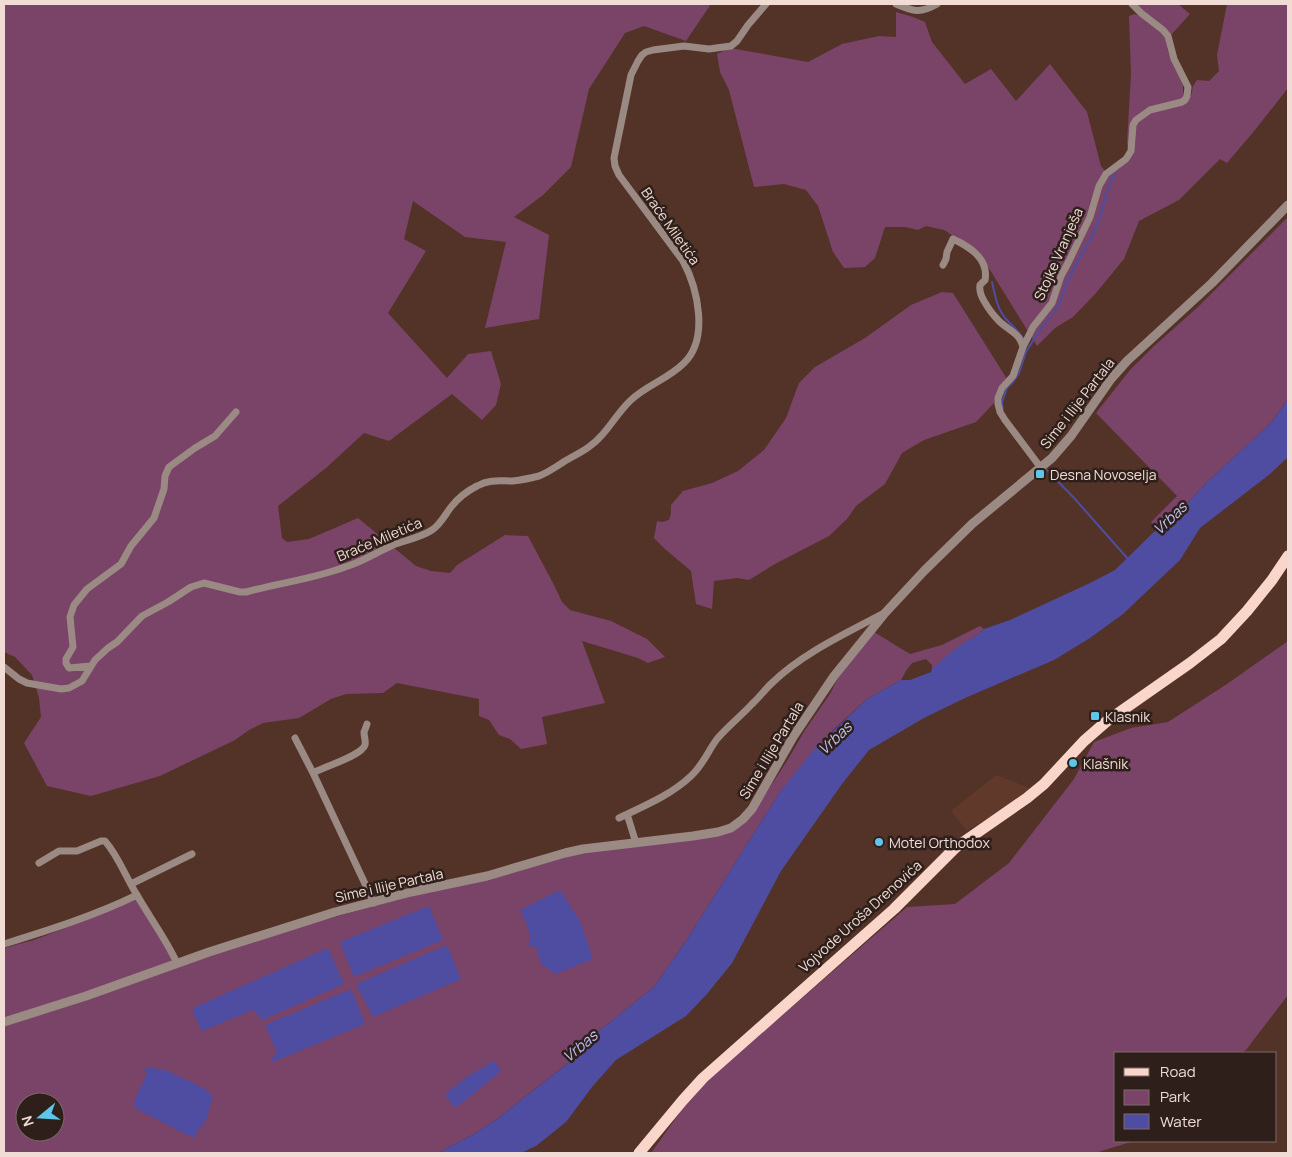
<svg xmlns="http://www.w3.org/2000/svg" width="1292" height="1157" font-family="Manrope,sans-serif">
  <rect width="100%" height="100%" fill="#533327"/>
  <path fill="#60392b" d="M 996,775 L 1035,790 L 967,831 L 951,811 Z"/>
  <path fill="#7a4368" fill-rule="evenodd" d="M 4,4 L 711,4 L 686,41 L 644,26 L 625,33 L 589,89 L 571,167 L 543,195 L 514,217 L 549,235 L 539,319 L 485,328 L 506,242 L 465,237 L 413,201 L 404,239 L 426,251 L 388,313 L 447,378 L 468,354 L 491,351 L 501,384 L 496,405 L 482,420 L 452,394 L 389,441 L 364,433 L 326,468 L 278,506 L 282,538 L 287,542 L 309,539 L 358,518 L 416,566 L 431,571 L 450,573 L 457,565 L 505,535 L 528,536 L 554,585 L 562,602 L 570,610 L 611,621 L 647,639 L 665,657 L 648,663 L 638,658 L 582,641 L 605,703 L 542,717 L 547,744 L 521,749 L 510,739 L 499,735 L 489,720 L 479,716 L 479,699 L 397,683 L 383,693 L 346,694 L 331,699 L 299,718 L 263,723 L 249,730 L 235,740 L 160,776 L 91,796 L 47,786 L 24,743 L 41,717 L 39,698 L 32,675 L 15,657 L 4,652 Z
    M 1135,4 L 1178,4 L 1190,14 L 1171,35 Z
    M 1227,4 L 1288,4 L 1288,88 L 1255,130 L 1227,163 L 1220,159 L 1179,200 L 1139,221 L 1124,259 L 1096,293 L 1073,317 L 1055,328 L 1037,346 L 979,252 L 944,230 L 926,226 L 918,230 L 905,227 L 885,227 L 875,258 L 865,267 L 844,268 L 833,252 L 818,206 L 806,190 L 784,184 L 754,187 L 729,90 L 720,72 L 717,54 L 730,48 L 808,62 L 842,44 L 879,36 L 896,37 L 896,12 L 913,17 L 925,22 L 932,42 L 965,84 L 991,69 L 1016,101 L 1050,64 L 1087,112 L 1101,166 L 1109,176 L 1130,157 L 1127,143 L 1131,74 L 1129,16 L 1135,14 L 1140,16 L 1163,32 L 1166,41 L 1168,51 L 1172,63 L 1183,84 L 1183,94 L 1191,96 L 1193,86 L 1197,80 L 1209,81 L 1219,71 L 1217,55 Z
    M 1288,217 L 1288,399 L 1272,422 L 1207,482 L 1186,505 L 1157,529 L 1151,522 L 1177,496 L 1096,413 L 1130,370 L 1153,347 L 1199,306 Z
    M 942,292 L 953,293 L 1007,379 L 1000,386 L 994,403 L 976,422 L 924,440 L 902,453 L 885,484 L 856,506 L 847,519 L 829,536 L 773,565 L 749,580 L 737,578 L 714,581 L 712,609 L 696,604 L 691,571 L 665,549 L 654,538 L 657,521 L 662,522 L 669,520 L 671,513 L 671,505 L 683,491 L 712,483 L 738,471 L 764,450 L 786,418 L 799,383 L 815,367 L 865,338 L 911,305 Z
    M 980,626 L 984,629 L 976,636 L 961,645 L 932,669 L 932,665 L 926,659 L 912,663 L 906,671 L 901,680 L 867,699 L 834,729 L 780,792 L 686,941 L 654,987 L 594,1035 L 568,1063 L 497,1119 L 474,1134 L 438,1153 L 4,1153 L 4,948 L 34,940 L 92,918 L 138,897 L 177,962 L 209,952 L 565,853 L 708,833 L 753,813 L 787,761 L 805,730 L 830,694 L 839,676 L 874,632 L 910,654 L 942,645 ZM 25,1102 L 55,1102 L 55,1132 L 25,1132 Z
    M 1288,641 L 1288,995 L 1246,1050 L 1241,1053 L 1116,1053 L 1116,1141 L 1134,1141 L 1095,1153 L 651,1153 L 696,1090 L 907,907 L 955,904 L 1009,863 L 1074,779 L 1094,742 L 1131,728 L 1168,722 L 1227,684 Z"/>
  <path fill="#4e4da2" d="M 1288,399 L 1288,457 L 1270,474 L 1200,528 L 1180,560 L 1123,614 L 1090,638 L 1054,660 L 965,698 L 924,718 L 869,750 L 842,784 L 781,871 L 732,963 L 707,994 L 686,1016 L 616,1060 L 592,1087 L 566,1122 L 536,1146 L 521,1153 L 438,1153 L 474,1134 L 497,1119 L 567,1064 L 594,1035 L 654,987 L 686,941 L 780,792 L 815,748 L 867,699 L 901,680 L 910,680 L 931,672 L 932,669 L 945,657 L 962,644 L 976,636 L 984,629 L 1010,620 L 1090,583 L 1115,570 L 1162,524 L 1186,505 L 1207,482 L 1272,422 Z
    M 560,890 L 581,923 L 593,959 L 556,974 L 541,964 L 535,945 L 528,947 C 533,932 526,924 520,910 Z
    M 429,906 L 443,940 L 354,977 L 340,942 Z
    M 447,945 L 461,979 L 373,1017 L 356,984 Z
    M 328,948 L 344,984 L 262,1020 L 253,1010 L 202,1031 L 193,1013 L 193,1008 Z
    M 351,989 L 365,1024 L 280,1059 L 271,1062 L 271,1059 L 277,1052 L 265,1025 Z
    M 494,1061 L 501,1071 L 476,1092 L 455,1108 L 445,1094 L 468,1076 Z
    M 146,1067 L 165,1070 L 202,1087 L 213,1096 L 206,1120 L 193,1138 L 135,1108 L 134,1102 L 147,1073 L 145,1071 Z"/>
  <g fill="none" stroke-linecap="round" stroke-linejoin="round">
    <path stroke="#4e4da2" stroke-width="2" d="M 992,282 C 995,295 997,309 1006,319 C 1012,326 1020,332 1024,340
      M 1003,411 L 1002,402 L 1007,388 L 1013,382 L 1019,373 L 1026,352 L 1037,334 L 1058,307 L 1067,282 L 1097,226 L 1111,180 L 1116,174
      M 1047,470 L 1075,499 L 1128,559"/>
    <path stroke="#9b8a83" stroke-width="7" d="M 896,4 C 913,11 920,14 937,4
      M 943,265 L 946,259 L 947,252 L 953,239 C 970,247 989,259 985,280 L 980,285 C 979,291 981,296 984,301 C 988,308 993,315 999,321 C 1008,330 1020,333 1023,347
      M 1041,468 L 1005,420 L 1000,412 L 998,404 L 998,398 L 1002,388 L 1013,376 L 1023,347 L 1033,327 L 1052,303 L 1061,276 L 1069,261 L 1090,217 L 1099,186 L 1106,174 L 1126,159 L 1131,151 L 1133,125 L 1136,120 L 1150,110 L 1182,102 L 1185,100 L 1187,96 L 1188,87 L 1174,59 L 1168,36 L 1163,30 L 1141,13 L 1132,4
      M 90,666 L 69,668 L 66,663 L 66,659 L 73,647 L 70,617 L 74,605 L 87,589 L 121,564 L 131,546 L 154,518 L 164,489 L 165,476 L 169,467 L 195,448 L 215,436 L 236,412
      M 4,667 L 19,679 L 27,683 L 61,689 L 69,688 L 82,681 L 95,660 L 108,648 L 117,642 L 142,616 L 168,602 L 191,587 L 204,583 L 240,592 L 246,592 C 279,583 313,579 345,567 C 362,562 377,552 393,545 C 405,540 420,538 432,530 C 440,525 445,515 451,507 C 458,498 467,491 477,486 C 490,479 499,481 513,481 C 522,480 531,478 539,476 C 549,472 557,466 565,461 C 579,453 592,447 602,435 C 612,424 620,410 631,400 C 647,385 668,379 684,363 C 709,339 698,289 683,261 L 619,175 L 615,166 L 614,158 L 631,75 L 638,61 L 642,55 L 646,52 L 653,50 L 684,46 L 709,49 L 731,46 L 737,41 L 748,25 L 766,4
      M 367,724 C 366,727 365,730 364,732 C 364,737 366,740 365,745 C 361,756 326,766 315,772 L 314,775 L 374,903
      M 295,738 L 314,775
      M 627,814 L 636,843
      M 619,818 C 644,806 671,795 691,776 C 703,765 708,751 717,739 C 728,726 741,716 752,704 C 760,697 765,689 773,682 C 803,653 845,634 882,614
      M 39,863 L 59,851 L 77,851 L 101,841 L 105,841 C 119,857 126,878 137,895 C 150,918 166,939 177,963
      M 131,884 L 192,854
      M 4,944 C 49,930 94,916 137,895"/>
    <path stroke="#9b8a83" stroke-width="9" d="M 4,1022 L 86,996 L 209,952 L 335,912 L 411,892 L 487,876 L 565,853 L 583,849 L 693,836 L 718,832 L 731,828 L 743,819 L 752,809 L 793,737 L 834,676 L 885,613 L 924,571 L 972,524 L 1052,458 L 1071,436 L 1111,379 L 1127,361 L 1212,283 L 1288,205"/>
    <path stroke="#fad6ca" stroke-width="11" d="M 639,1153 L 683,1100 L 703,1078 L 894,909 L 955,848 L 1027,798 L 1044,784 L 1084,741 L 1107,721 L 1190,663 L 1221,639 L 1247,611 L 1272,580 L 1288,556"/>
  </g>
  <g fill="#5cc7e8" stroke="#2e1f1a" stroke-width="2">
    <rect x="1035" y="469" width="10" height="10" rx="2.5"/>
    <rect x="1090" y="711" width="10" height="10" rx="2.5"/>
    <circle cx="1073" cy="763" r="5"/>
    <circle cx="879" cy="842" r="5"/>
  </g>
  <g text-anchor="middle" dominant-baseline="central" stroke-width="5" stroke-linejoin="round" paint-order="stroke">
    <g font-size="14" fill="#f1dcd5" stroke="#2e1f1a">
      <text transform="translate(671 226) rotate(55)">Braće Miletića</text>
      <text transform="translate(1058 254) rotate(-66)">Stojke Vranješa</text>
      <text transform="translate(1077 403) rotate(-52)">Sime i Ilije Partala</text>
      <text transform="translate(379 539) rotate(-23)">Braće Miletića</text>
      <text transform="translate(771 750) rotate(-59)">Sime i Ilije Partala</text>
      <text transform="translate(389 885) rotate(-13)">Sime i Ilije Partala</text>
      <text transform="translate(860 916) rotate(-42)">Vojvode Uroša Drenovića</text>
    </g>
    <g font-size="14" fill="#f1dcd5" stroke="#2e1f1a" text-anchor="start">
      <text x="1050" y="474">Desna Novoselja</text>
      <text x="1105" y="716">Klasnik</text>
      <text x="1083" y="763">Klašnik</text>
      <text x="889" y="842">Motel Orthodox</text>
    </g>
    <g font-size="15" font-style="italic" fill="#bfc3f2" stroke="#2e1f1a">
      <text transform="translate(1170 518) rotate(-44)">Vrbas</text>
      <text transform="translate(835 738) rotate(-44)">Vrbas</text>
      <text transform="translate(580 1046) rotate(-40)">Vrbas</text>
    </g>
  </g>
  <rect width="1292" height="1157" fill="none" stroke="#f1dcd5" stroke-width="10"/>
  <rect x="1114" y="1052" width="162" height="90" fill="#2e1f1a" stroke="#7c6b65"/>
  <rect x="1124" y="1068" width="25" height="8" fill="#fad6ca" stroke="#7c6b65"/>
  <text x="1160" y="1077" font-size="15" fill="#f1dcd5">Road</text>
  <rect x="1124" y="1090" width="25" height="15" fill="#7a4368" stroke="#7c6b65"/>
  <text x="1160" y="1102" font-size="15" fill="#f1dcd5">Park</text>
  <rect x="1124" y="1114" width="25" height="15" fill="#4e4da2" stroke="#7c6b65"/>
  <text x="1160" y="1127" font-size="15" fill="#f1dcd5">Water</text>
  <g transform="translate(40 1117) rotate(252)"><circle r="24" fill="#2e1f1a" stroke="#7c6b65"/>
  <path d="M0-4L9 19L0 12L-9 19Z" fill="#5cc7e8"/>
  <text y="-8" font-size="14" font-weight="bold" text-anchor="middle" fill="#f1dcd5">N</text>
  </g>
</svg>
